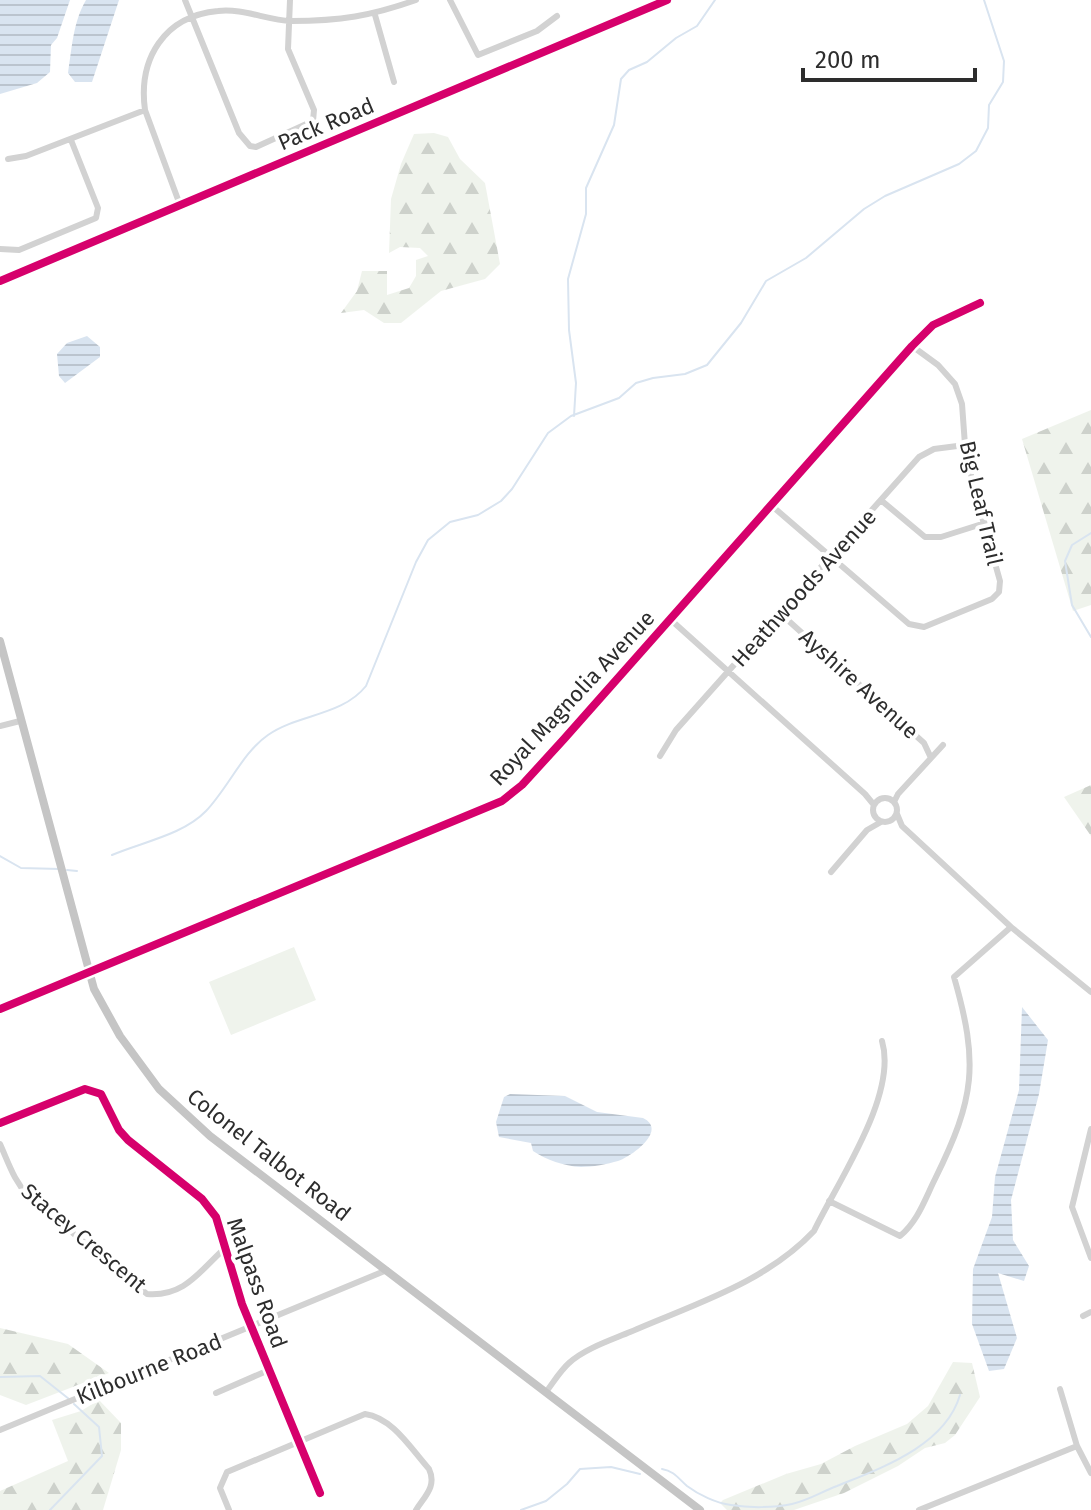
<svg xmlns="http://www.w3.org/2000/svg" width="1091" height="1510" font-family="'Fira Sans',sans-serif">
  <defs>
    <pattern id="forest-firs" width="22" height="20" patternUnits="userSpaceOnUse" patternTransform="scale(2)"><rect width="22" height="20" fill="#eff3ec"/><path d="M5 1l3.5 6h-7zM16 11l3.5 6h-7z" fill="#cdd1cb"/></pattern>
    <pattern id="water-rules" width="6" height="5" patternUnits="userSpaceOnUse" patternTransform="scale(2)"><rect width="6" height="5" fill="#d9e4f0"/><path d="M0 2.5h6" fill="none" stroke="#bbc4ce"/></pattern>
  </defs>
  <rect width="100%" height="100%" fill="#fff"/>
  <path fill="#eff3ec" d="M 294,947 L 316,1000 L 231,1035 L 209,982 Z"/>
  <path fill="url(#forest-firs)" d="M 434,133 L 448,137 L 460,159 L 485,183 L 500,264 L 485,279 L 441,291 L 401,323 L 384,323 L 364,310 L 341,313 L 357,291 L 362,271 L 387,271 L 387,295 L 409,288 L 416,276 L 416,260 L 428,256 L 420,248 L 400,247 L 389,253 L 391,199 L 401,164 L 414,134 Z
    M 1091,410 L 1091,605 L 1073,611 L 1022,439 Z
    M 1091,785 L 1091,836 L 1064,797 Z
    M 0,1328 L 68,1344 L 109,1373 L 26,1405 L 0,1395 Z
    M 953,1362 L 972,1363 L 980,1397 L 955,1435 L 945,1443 L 925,1448 L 898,1466 L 844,1493 L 794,1510 L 727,1510 L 720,1503 L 723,1500 L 786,1474 L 821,1464 L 855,1446 L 907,1424 L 928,1406 Z
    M 99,1400 L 121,1423 L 121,1450 L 103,1510 L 0,1510 L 0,1491 L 68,1461 L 52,1420 L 81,1411 Z"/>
  <path fill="url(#water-rules)" d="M 0,0 L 70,0 L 57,38 L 51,45 L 50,72 L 37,83 L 0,94 Z
    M 86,0 L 119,0 L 92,82 L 75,82 L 68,73 C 72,48 73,22 86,0 Z
    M 87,336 L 100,347 L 100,357 L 65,383 L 59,376 L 57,354 L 67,343 Z
    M 1022,1007 L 1048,1040 L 1039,1094 L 1011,1200 L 1013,1240 L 1029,1266 L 1024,1281 L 998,1273 L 1017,1338 L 1004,1369 L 989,1371 L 972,1324 L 973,1269 L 992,1217 L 995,1177 L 1019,1090 Z
    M 510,1094 L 565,1096 L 597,1112 L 643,1118 C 668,1130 632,1156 618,1161 C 608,1164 592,1167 581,1167 C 563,1166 547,1160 533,1151 L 531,1143 L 499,1137 L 496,1122 L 504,1097 Z"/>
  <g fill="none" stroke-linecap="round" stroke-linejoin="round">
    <path stroke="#d9e4f0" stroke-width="2" d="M 574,416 L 576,383 L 569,330 L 568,279 L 586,214 L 586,188 L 614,125 L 621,79 L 629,70 L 647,62 L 676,38 L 697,26 L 715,0
      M 1091,533 L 1072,545 L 1065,561 L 1072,605 L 1091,637
      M 112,855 C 142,842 183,835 206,811 C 228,788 243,752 268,735 C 298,714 342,716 366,686 L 416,562 L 428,540 L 450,522 L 478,515 L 501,501 L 512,489 L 548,433 L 571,416 L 619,398 L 636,383 L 653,378 L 685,374 L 707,365 L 741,323 L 766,281 L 806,258 L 864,209 L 885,196 L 959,164 L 976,151 L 988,128 L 989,105 L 1003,82 L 1004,61 L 984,0
      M 0,856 L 21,868 L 60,869
      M 67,870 L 77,871
      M 0,1377 L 40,1376 L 69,1399
      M 662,1469 C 674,1471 678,1478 687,1486 C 699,1495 716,1503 731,1505 C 749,1508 774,1508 792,1504 C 809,1500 821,1492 837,1486 C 881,1468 945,1446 960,1395
      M 50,1510 L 102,1456 L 99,1427 L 74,1404
      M 521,1510 L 546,1501 L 567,1484 L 580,1469 L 611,1467 L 640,1474"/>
    <path stroke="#d2d2d2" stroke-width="6" d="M 185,0 L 239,133 L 250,146 L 256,147 L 313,121 L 314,110 L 288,49 L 290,0
      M 450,0 L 478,55 L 537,31 L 557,16
      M 375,15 L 394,82
      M 8,159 L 26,156 L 145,110
      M 180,205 L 145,110 C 138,59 164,16 218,11 C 242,8 267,20 291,21 C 340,21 371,16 416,0
      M 0,249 L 19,250 L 96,218 L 98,208 L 71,140
      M 0,281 L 667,0
      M 882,501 L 925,537 L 941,537 L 985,523
      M 772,506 L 909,624 L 924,627 L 992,599 L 999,592 L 1000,581 L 973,485 L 965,445 L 962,404 L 955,384 L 938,365 L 912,346
      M 781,614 L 924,743 L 931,758
      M 671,620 L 865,794 L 874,805
      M 0,726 L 20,721
      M 660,756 L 676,730 L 919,457 L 934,449 L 965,445
      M873 810a12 12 0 1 1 24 0a12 12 0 1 1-24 0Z
      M 894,802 L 898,794 L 943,745
      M 897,814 L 902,826 L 1011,927 L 1091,992
      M 831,872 L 867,830 L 881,822
      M 0,1009 L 502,801 L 522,785 L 564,739 L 912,346 L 933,325 L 980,303
      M 0,1123 L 85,1089 L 101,1094 L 119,1130 L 128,1140 L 202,1199 L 216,1217 L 242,1304 L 320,1493
      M 1091,1129 L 1072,1207 L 1091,1258
      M 0,1144 C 9,1164 14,1181 29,1197 L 147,1294 C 184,1297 199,1272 224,1249
      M 829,1201 L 900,1236 C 918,1221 925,1199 935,1179 C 975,1098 979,1064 954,977 L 1011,927
      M 1083,1316 L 1091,1312
      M 1060,1389 L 1077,1446 L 1091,1473
      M 546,1392 C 553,1383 560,1371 569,1363 C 584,1349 611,1340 630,1332 C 694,1304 765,1283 814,1231 C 838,1181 898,1095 882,1041
      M 216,1393 L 269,1370
      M 0,1430 L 387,1270
      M 229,1510 L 220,1488 L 227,1472 L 365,1414 C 393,1418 411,1449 429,1469 C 437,1486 425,1496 416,1510
      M 919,1510 L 1077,1446"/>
    <path stroke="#c5c5c5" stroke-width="8" d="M 0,641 L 94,989 L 120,1036 L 159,1089 L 210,1136 L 700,1510"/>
    <g stroke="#fff" stroke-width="13">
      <path id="cycleway" d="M 0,281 L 667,0
        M 0,1009 L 502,801 L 522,785 L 564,739 L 912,346 L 933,325 L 980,303
        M 0,1123 L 85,1089 L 101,1094 L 119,1130 L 128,1140 L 202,1199 L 216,1217 L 242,1304 L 320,1493"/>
    </g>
    <use href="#cycleway" stroke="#d6006c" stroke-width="8"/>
  </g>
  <g text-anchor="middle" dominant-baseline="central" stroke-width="8" stroke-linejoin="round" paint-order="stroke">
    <g font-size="22" fill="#2d2d2d" stroke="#fff">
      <text transform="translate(326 124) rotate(-23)">Pack Road</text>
      <text transform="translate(981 503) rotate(77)">Big Leaf Trail</text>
      <text transform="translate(804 588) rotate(-48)">Heathwoods Avenue</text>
      <text transform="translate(859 684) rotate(42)">Ayshire Avenue</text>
      <text transform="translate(572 698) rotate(-47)">Royal Magnolia Avenue</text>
      <text transform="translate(269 1155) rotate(38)">Colonel Talbot Road</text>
      <text transform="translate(84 1238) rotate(40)">Stacey Crescent</text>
      <text transform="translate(257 1283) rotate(70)">Malpass Road</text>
      <text transform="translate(149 1369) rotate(-22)">Kilbourne Road</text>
    </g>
  </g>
  <path d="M803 68v12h172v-12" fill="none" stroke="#2d2d2d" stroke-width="4"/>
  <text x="815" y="68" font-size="24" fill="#2d2d2d" stroke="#ffffff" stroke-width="6" paint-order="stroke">200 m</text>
</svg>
